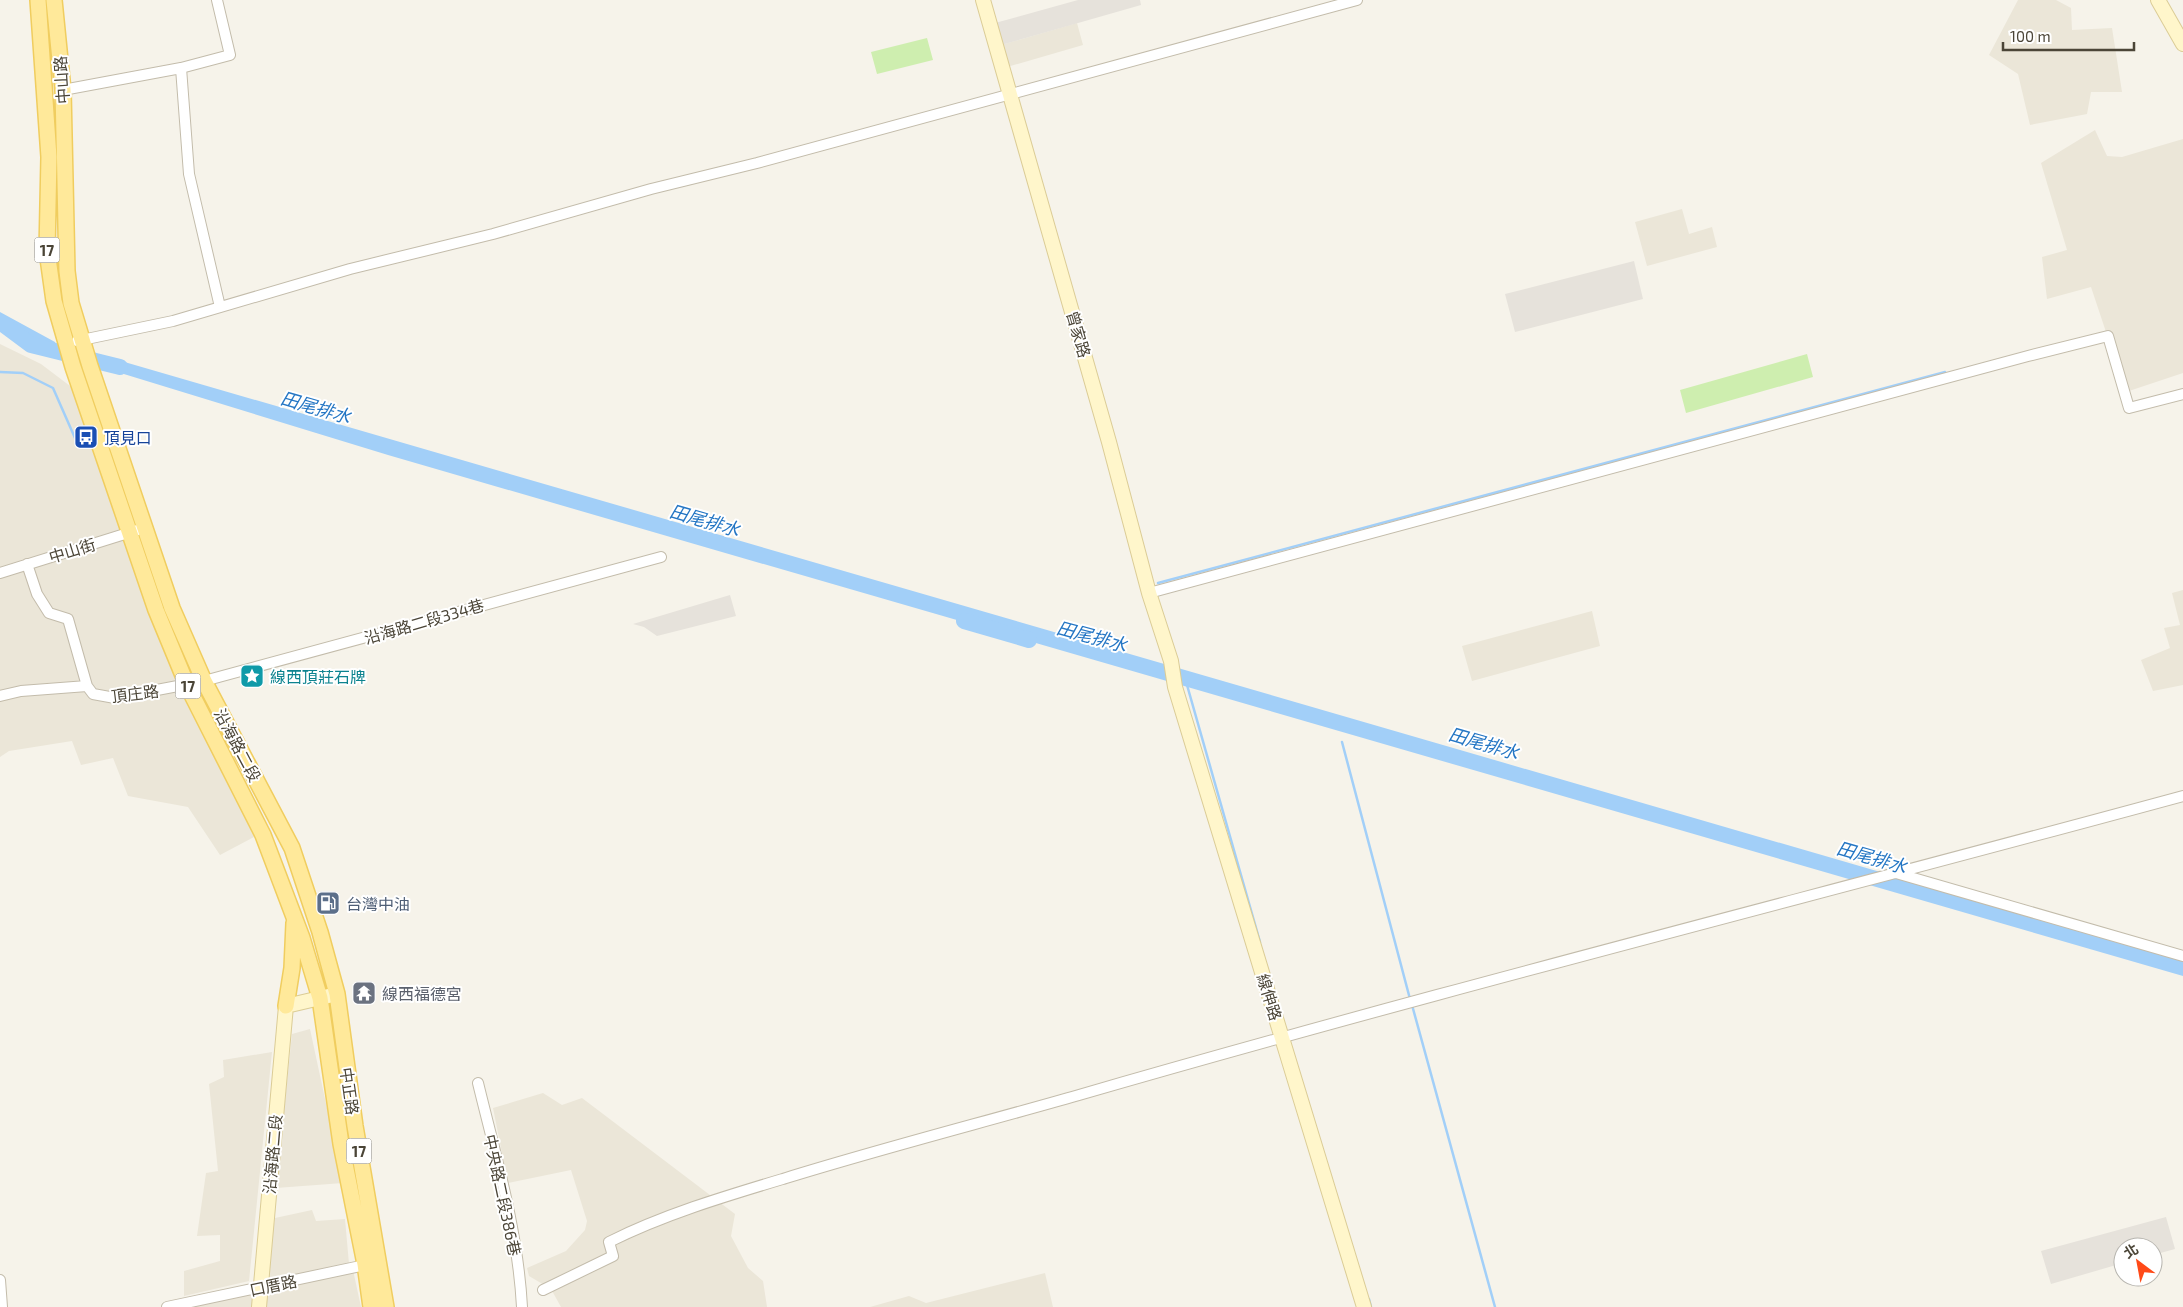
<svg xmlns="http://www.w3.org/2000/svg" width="2183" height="1307" font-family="'Exo 2','Noto Sans TC',sans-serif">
  <rect width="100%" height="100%" fill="#f6f3ea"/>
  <path fill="#ebe6d8" d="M 2018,0 L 2056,0 L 2071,8 L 2072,30 L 2112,28 L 2122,92 L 2091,92 L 2087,114 L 2030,125 L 2018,74 L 1989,55 Z
    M 1077,23 L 1083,45 L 1007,67 L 1001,45 Z
    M 2095,130 L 2107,156 L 2122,157 L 2183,139 L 2183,373 L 2126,392 L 2091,287 L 2047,299 L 2042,257 L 2067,250 L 2041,163 Z
    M 1682,209 L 1689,234 L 1712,227 L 1717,247 L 1647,266 L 1635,222 Z
    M 0,344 L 41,364 L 74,389 L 134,569 L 175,671 L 254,837 L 220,855 L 188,807 L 128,796 L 113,758 L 81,765 L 72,741 L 9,751 L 0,757 Z
    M 2183,590 L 2183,685 L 2153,691 L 2141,660 L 2170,648 L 2164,628 L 2180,625 L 2172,593 Z
    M 1592,611 L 1600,646 L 1472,681 L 1462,646 Z
    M 310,1029 L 343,1183 L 276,1188 L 292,1034 Z
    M 272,1052 L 249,1281 L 184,1296 L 184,1271 L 220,1261 L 220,1235 L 197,1236 L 206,1173 L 218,1171 L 209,1084 L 224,1077 L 223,1060 Z
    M 543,1093 L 562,1105 L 582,1098 L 735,1214 L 731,1236 L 748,1268 L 763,1281 L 767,1307 L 561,1307 L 551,1289 L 529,1276 L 527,1268 L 566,1251 L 585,1230 L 587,1221 L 571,1170 L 508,1183 L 493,1108 Z
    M 312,1210 L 316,1221 L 345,1219 L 349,1264 L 265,1282 L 275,1218 Z
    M 353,1270 L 361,1307 L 186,1307 Z
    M 1045,1273 L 1053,1307 L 870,1307 L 909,1296 L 926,1303 Z"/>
  <path fill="#e6e2db" d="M 1078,0 L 1140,0 L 1141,5 L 1001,45 L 995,23 Z
    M 1634,261 L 1643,299 L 1515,332 L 1505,294 Z
    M 730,595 L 736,616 L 657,636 L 644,627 L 633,624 Z
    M 2166,1217 L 2175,1249 L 2153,1255 L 2153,1247 L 2123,1247 L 2123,1263 L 2051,1284 L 2041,1251 Z"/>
  <path fill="#ceeeaf" d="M 927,38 L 933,60 L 877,74 L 871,52 Z
    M 1807,354 L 1813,377 L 1686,413 L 1680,390 Z"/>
  <path fill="#a2cff8" d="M 0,312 L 55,342 L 60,357 C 36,353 20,344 0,331 Z
    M 97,354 L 2183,960 L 2183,976 L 388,455 L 101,367 Z"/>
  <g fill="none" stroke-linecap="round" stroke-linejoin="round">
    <path stroke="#a2cff8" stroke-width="2.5" d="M 0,372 L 23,373 L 53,388 L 75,438
      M 1158,583 L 1945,372
      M 1187,685 L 1260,942
      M 1342,742 L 1410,999
      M 1412,1005 L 1495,1307
      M 1369,1299 L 1371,1307"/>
    <path stroke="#a2cff8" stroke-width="16" d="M 0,322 L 31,345 L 120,367
      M 964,621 L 1029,640"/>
    <g stroke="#c3bcab" stroke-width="12">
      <path id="street" d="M 181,68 L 189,174 L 220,307
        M 63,90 L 181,68 L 230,55 L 217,0
        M 77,341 L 173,321 L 350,269 L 493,234 L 651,189 L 757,163 L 1357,0
        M 27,564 L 37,594 L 49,613 L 68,619 L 87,686 L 93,694 L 115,698 L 204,681 L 661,557
        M 0,573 L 144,528
        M 1149,593 L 2028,356 L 2108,336 L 2129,408 L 2183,394
        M 0,696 L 21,691 L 87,686
        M 1896,873 L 2183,956
        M 478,1083 C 496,1157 518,1231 522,1307
        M 0,1280 L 2,1307
        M 543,1290 L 613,1256 L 609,1242 C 665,1214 726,1196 786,1178 C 883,1148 981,1123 1079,1095 C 1445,989 1815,896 2183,796
        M 167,1307 L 370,1264"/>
    </g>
    <g stroke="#dbcc96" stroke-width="16">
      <path id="secondary" d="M 983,0 L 1109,442 L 1149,593 L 1171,661 L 1175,687 L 1364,1307
        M 2158,0 L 2183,44
        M 259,1307 L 286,1006 L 337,994"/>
    </g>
    <g stroke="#f0cd5f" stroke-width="18">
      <path id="primary" d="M 38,0 L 49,157 L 47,251 L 54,301 L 73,367 L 156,610 L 187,685 L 263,835 L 302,938 L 320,998 L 341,1144 L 365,1264 L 371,1307
        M 54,0 L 63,90 L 67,271 L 71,303 L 90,366 L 172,608 L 204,681 L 292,848 L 320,932 L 337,994 L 355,1126 L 386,1307
        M 286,1006 L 292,968 L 294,923"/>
    </g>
    <use href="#street" stroke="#fff" stroke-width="10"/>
    <use href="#secondary" stroke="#fff6cb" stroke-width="14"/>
    <use href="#primary" stroke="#ffe99a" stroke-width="15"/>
  </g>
  <defs>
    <g id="bus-square" transform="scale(1.25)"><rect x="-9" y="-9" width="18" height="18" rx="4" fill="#1a4fb4" stroke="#fff"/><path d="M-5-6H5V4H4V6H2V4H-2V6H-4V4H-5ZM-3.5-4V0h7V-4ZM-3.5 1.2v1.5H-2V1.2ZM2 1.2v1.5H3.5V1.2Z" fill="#fff"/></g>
    <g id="sight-square" transform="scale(1.25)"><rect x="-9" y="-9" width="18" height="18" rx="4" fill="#0f9aa8" stroke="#fff"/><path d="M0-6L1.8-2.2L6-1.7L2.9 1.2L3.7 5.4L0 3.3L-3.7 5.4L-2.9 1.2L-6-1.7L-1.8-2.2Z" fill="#fff"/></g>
    <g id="fuel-square" transform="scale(1.25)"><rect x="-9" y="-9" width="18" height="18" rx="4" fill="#5c6f8a" stroke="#fff"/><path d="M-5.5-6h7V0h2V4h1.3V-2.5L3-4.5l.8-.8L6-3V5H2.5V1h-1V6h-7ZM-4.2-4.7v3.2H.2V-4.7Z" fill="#fff"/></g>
    <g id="temple-square" transform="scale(1.25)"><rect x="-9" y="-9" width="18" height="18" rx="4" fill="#6b7280" stroke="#fff"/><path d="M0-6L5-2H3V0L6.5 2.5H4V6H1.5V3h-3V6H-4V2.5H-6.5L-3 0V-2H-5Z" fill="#fff"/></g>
  </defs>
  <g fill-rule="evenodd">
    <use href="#bus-square" x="86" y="437"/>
    <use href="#sight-square" x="252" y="676"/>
    <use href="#fuel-square" x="328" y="903"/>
    <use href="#temple-square" x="364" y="993"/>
  </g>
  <g text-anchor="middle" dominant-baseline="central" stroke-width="4" stroke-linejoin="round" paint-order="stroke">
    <g fill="#fff" stroke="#817d73" stroke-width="1">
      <rect x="34.5" y="237.5" width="25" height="25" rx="4"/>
      <rect x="175.5" y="673.5" width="25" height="25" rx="4"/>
      <rect x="346.5" y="1138.5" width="25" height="25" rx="4"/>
    </g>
    <g font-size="15" font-weight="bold" fill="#4b4537">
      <text x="47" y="250">17</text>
      <text x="188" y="686">17</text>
      <text x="359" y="1151">17</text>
    </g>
    <g font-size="16" fill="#4b4537" stroke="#fff">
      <text transform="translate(61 80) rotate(-94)">中山路</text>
      <text transform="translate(1079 334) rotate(74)">曾家路</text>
      <text transform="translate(72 550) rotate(-17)">中山街</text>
      <text transform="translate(424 621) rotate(-16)">沿海路二段334巷</text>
      <text transform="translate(135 693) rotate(-7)">頂庄路</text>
      <text transform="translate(238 745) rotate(62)">沿海路二段</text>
      <text transform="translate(1270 997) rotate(73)">線伸路</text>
      <text transform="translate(350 1091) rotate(82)">中正路</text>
      <text transform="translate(272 1154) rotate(-85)">沿海路二段</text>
      <text transform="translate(503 1195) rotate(78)">中央路二段386巷</text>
      <text transform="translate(273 1285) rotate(-12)">口厝路</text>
    </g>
    <g font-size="16" fill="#164399" stroke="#fff" text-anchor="start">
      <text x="104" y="437">頂見口</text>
    </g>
    <g font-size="16" fill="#0d838f" stroke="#fff" text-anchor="start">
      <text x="270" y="676">線西頂莊石牌</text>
    </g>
    <g font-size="16" fill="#4e5e75" stroke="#fff" text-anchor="start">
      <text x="346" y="903">台灣中油</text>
    </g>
    <g font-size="16" fill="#5b616d" stroke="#fff" text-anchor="start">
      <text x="382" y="993">線西福德宮</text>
    </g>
    <g font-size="18" font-style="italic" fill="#2476c4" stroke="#fff">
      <text transform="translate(316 407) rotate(16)">田尾排水</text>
      <text transform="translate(705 520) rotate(16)">田尾排水</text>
      <text transform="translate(1092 636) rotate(15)">田尾排水</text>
      <text transform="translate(1484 743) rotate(16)">田尾排水</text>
      <text transform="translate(1872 857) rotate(16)">田尾排水</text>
    </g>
  </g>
  <g transform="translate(2138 1262) rotate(328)"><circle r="24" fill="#ffffff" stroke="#b7b5af"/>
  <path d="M0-4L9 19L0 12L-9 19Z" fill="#ff4a18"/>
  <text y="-8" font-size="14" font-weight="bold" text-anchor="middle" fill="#4b4537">北</text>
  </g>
  <path d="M2003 42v8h131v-8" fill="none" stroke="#4b4537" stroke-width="2.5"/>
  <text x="2010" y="42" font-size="15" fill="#4b4537" stroke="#ffffff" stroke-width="4" paint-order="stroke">100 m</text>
</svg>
